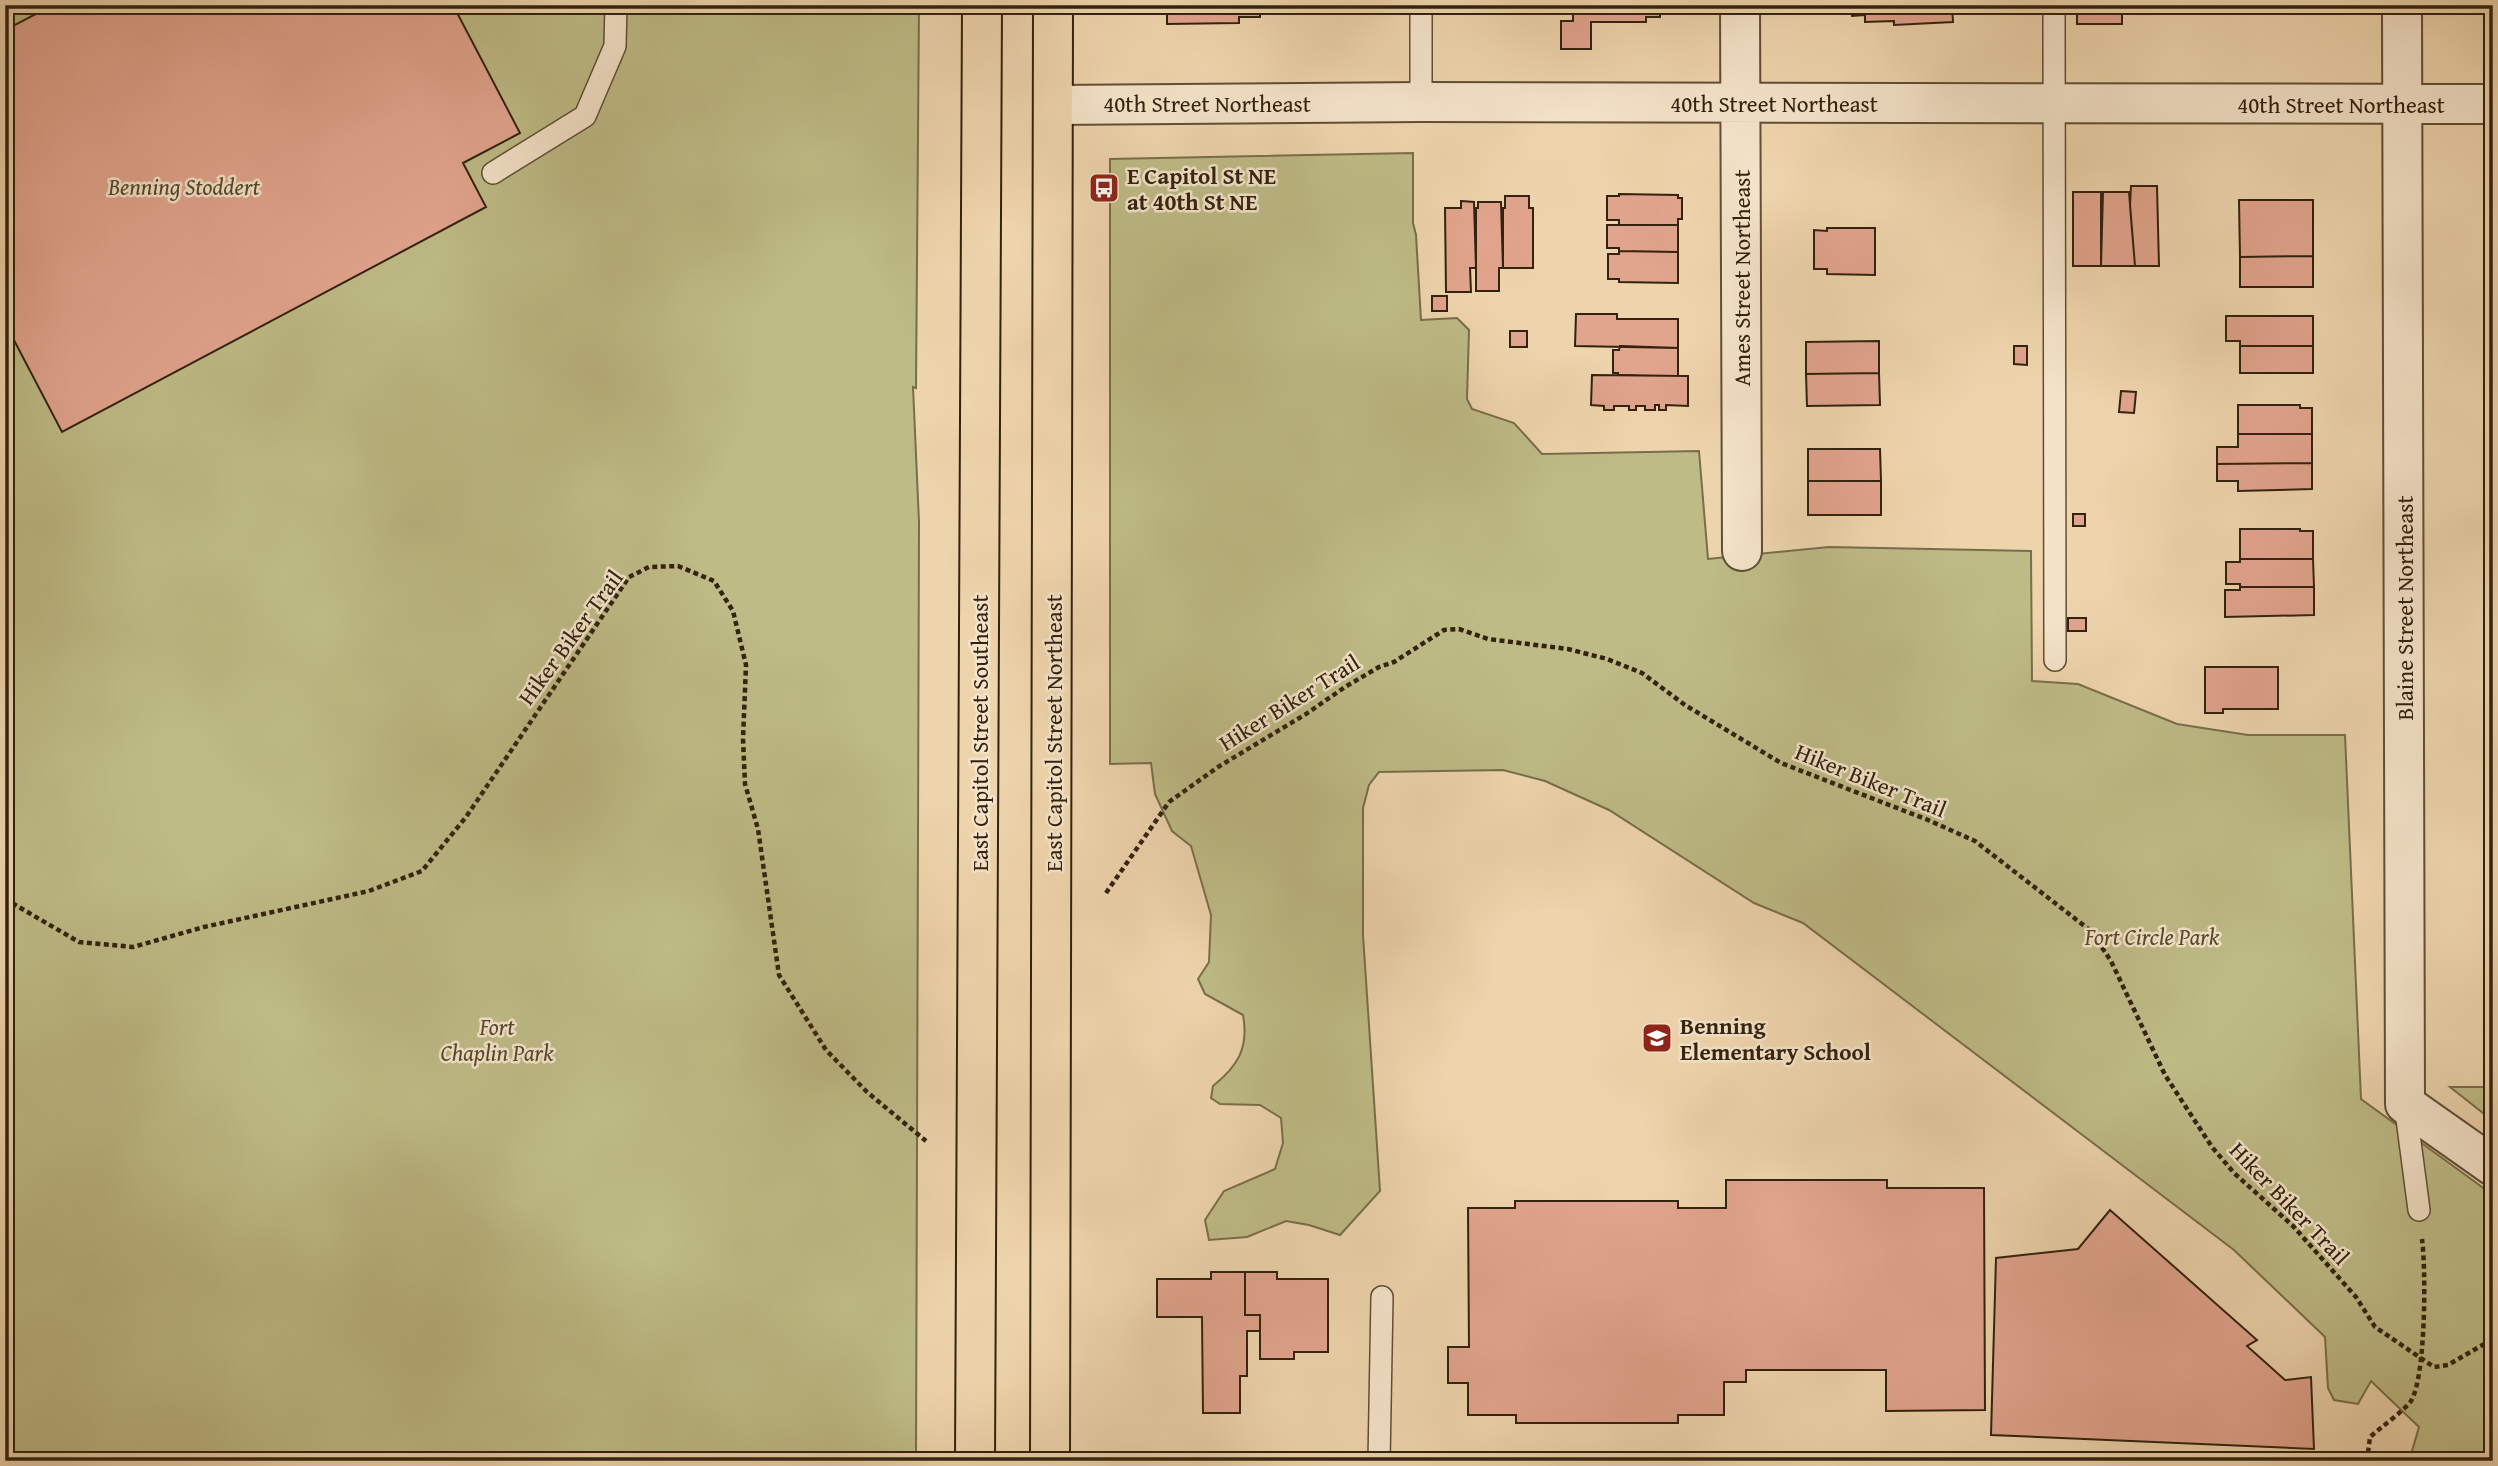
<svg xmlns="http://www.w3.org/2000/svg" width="2498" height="1466" font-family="'Gentium Book Plus',serif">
  <rect width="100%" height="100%" fill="#eed4ac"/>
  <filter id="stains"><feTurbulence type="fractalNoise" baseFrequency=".00286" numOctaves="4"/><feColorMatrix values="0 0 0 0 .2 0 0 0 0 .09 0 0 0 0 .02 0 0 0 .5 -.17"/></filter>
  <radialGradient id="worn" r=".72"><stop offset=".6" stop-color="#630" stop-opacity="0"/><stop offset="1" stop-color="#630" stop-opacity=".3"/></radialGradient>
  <path fill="#bebb86" stroke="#786e4a" stroke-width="2" d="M 5,5 L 919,5 L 916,388 L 913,387 L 919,522 L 916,1461 L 5,1461 Z
    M 1413,153 L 1413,223 L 1416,235 L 1421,320 L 1457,318 L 1469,330 L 1467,399 L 1472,409 L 1514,423 L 1542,454 L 1699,451 L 1708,559 L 1829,547 L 2031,551 L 2032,681 L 2078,684 L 2177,724 L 2248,735 L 2345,735 L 2361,1099 L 2493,1195 L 2493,1461 L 2414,1461 L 2412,1451 L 2419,1427 L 2371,1381 L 2358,1404 L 2334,1400 L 2328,1388 L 2325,1337 L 2234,1250 L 1803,923 L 1754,903 L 1609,810 L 1545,781 L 1503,770 L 1379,772 L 1369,785 L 1363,808 L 1363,935 L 1380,1191 L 1340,1235 L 1309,1225 L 1286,1221 L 1247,1237 L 1209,1240 L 1205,1220 L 1224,1191 L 1275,1169 L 1283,1143 L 1281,1118 L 1260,1105 L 1220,1104 L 1211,1098 L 1213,1086 C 1238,1066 1249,1048 1243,1015 L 1205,994 L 1198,979 L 1209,962 L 1211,915 L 1191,846 L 1172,831 L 1155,794 L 1151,763 L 1110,764 L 1110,159 Z
    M 2450,1087 L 2493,1087 L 2493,1121 Z"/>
  <path fill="#e1a48d" stroke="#32220f" stroke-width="2" d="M 53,5 L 453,5 L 520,133 L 463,163 L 486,207 L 62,432 L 5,323 L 5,30 Z
    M 1167,5 L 1260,5 L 1260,17 L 1239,17 L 1239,23 L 1167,24 Z
    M 1573,5 L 1660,5 L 1660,17 L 1646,17 L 1646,22 L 1591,22 L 1591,49 L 1561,49 L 1561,21 L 1573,21 Z
    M 1852,5 L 1952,5 L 1953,22 L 1894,25 L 1894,21 L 1865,22 L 1865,15 L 1852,16 Z
    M 2077,5 L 2122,5 L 2122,24 L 2077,24 Z
    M 2488,183 L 2493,183 L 2493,217 L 2487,217 Z
    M 2131,186 L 2157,186 L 2159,266 L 2135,266 L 2130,206 Z
    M 2073,192 L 2101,192 L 2101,266 L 2073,266 Z
    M 2103,192 L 2129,192 L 2135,266 L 2101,266 Z
    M 1619,194 L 1678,195 L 1678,198 L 1682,198 L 1682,219 L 1678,219 L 1678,225 L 1619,225 L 1619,220 L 1607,220 L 1607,196 L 1619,196 Z
    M 1505,196 L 1529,196 L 1529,208 L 1533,208 L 1533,268 L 1503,268 L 1503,208 L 1505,208 Z
    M 2239,200 L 2313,200 L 2313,256 L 2240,257 Z
    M 1461,201 L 1474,202 L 1476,268 L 1470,268 L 1471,292 L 1446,292 L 1445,208 L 1461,208 Z
    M 1478,202 L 1501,202 L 1503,268 L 1499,268 L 1499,291 L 1476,291 L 1476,208 L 1478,208 Z
    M 2487,217 L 2493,217 L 2493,250 L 2487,250 Z
    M 1607,225 L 1678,225 L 1678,252 L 1619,251 L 1619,248 L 1607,248 Z
    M 1827,228 L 1875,228 L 1875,275 L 1827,274 L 1827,269 L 1814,269 L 1814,230 L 1827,231 Z
    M 2487,250 L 2493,250 L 2493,282 L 2486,282 Z
    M 1619,251 L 1678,252 L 1678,283 L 1619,282 L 1619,279 L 1608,279 L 1608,254 L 1619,254 Z
    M 2313,256 L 2313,287 L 2240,287 L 2240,257 Z
    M 1432,296 L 1447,296 L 1447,311 L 1432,311 Z
    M 1576,314 L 1617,314 L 1617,319 L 1678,319 L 1678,348 L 1575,346 Z
    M 2226,316 L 2313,316 L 2313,346 L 2240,346 L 2240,341 L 2226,341 Z
    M 2486,321 L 2493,321 L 2493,350 L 2486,350 Z
    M 1510,331 L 1527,331 L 1527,347 L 1510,347 Z
    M 1879,341 L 1879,373 L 1806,374 L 1806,342 Z
    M 1620,346 L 1678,348 L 1678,376 L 1618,375 L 1618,373 L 1613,373 L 1613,350 L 1619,350 Z
    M 2014,346 L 2027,346 L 2027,365 L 2014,364 Z
    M 2240,346 L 2313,346 L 2313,373 L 2240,373 Z
    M 1879,373 L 1880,405 L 1807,406 L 1806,374 Z
    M 1592,375 L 1688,376 L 1688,406 L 1666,405 L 1666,410 L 1659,410 L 1659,405 L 1655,405 L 1655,410 L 1645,410 L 1645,406 L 1636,406 L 1636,410 L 1629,410 L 1629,406 L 1614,406 L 1614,410 L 1604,410 L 1604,406 L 1591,405 Z
    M 2121,391 L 2136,392 L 2134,413 L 2119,412 Z
    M 2238,405 L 2300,405 L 2300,408 L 2312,408 L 2312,434 L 2238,434 Z
    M 2238,434 L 2312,434 L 2312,463 L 2217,464 L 2217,447 L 2238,447 Z
    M 2488,445 L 2493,445 L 2493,470 L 2488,470 Z
    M 1808,449 L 1880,449 L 1881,481 L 1808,481 Z
    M 2312,463 L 2312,489 L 2238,491 L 2238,481 L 2217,481 L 2217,464 Z
    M 2488,470 L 2493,470 L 2493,499 L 2488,499 Z
    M 1808,481 L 1881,481 L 1881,515 L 1808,515 Z
    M 2073,514 L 2085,514 L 2085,526 L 2073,526 Z
    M 2488,524 L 2493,524 L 2493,548 L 2488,548 Z
    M 2240,529 L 2300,529 L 2300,531 L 2313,531 L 2313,559 L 2240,559 Z
    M 2240,559 L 2313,559 L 2314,587 L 2240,587 L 2240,584 L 2226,584 L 2226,562 L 2240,562 Z
    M 2240,587 L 2314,587 L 2314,615 L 2225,617 L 2225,590 L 2240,590 Z
    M 2488,610 L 2493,610 L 2493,637 L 2488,637 Z
    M 2068,618 L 2086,618 L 2086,631 L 2068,631 Z
    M 2488,637 L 2493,637 L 2493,666 L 2488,666 Z
    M 2488,666 L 2493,666 L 2493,694 L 2488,694 Z
    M 2205,667 L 2278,667 L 2278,709 L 2223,709 L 2223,713 L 2205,713 Z
    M 2488,734 L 2493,734 L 2493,761 L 2488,761 Z
    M 2488,761 L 2493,761 L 2493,790 L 2488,790 Z
    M 2488,790 L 2493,790 L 2493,818 L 2488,818 Z
    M 2489,858 L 2493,858 L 2493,884 L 2489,884 Z
    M 2488,888 L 2493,888 L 2493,913 L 2488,913 Z
    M 2488,913 L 2493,913 L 2493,942 L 2488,942 Z
    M 2488,981 L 2493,981 L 2493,1008 L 2488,1008 Z
    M 2488,1008 L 2493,1008 L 2493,1038 L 2488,1039 Z
    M 2493,1038 L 2493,1066 L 2488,1066 L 2488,1039 Z
    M 1726,1180 L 1887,1180 L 1887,1188 L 1984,1188 L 1985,1410 L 1886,1411 L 1886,1370 L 1746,1370 L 1746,1382 L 1724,1382 L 1724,1415 L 1678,1415 L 1678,1423 L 1516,1423 L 1516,1415 L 1468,1415 L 1468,1383 L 1448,1383 L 1448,1347 L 1469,1347 L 1468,1208 L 1515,1208 L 1515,1201 L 1678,1201 L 1678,1208 L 1726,1208 Z
    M 2110,1210 L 2257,1340 L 2247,1346 L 2285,1380 L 2311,1377 L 2314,1449 L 1991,1435 L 1996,1258 L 2078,1249 Z
    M 1211,1272 L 1245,1272 L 1245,1315 L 1260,1315 L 1260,1331 L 1247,1331 L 1247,1376 L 1240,1376 L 1240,1413 L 1203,1413 L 1202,1317 L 1157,1317 L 1157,1279 L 1211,1279 Z
    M 1245,1272 L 1277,1272 L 1277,1279 L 1328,1279 L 1328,1352 L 1294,1352 L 1294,1359 L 1260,1359 L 1260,1315 L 1245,1315 Z"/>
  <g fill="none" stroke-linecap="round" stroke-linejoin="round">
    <g stroke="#614e36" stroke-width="24">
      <path id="lane" d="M 2054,5 L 2055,660
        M 1421,102 L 1421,5
        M 493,173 L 585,116 L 615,46 L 616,5
        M 2405,1104 L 2419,1210
        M 1379,1461 L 1382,1297"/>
    </g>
    <g stroke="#614e36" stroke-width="42">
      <path id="street" d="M 1740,5 L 1742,551
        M 2402,5 L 2405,1104 L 2493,1166
        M 1054,105 L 1421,102 L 2493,104"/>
    </g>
    <g stroke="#32220f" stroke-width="42">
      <path id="primary" d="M 975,1461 L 982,5
        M 1050,1461 L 1053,5"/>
    </g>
    <path stroke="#32220f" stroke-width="4.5" stroke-dasharray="5 3.5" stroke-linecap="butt" d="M 5,18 L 29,5
      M 1106,893 L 1169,802 L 1218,767 L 1306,714 L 1345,687 L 1379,667 L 1394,662 L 1444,630 L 1459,629 L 1488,639 L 1568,649 L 1607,659 L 1642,673 L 1685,705 L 1781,763 L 1928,820 L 1975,841 L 2091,931 L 2111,961 L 2165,1075 L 2212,1147 L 2234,1173 L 2293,1226 L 2356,1297 L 2375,1327 L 2434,1367 L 2448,1365 L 2493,1339
      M 5,899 L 79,942 L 133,947 L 204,927 L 369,891 L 422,871 L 466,817 L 629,577 L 649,567 L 678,566 L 714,581 L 733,611 L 746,665 L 743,739 L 745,784 L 758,829 L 779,975 L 826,1050 L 867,1092 L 926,1141
      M 2367,1461 L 2370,1437 C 2380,1428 2405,1410 2411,1401 C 2426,1377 2426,1268 2422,1239"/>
    <use href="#lane" stroke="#f4e3c9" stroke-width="21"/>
    <use href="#street" stroke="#f4e3c9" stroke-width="38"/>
    <use href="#primary" stroke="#eed4ac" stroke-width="38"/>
  </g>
  <defs>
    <g id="bus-square" transform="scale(1.575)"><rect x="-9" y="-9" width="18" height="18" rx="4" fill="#8f2418" stroke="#f4e3c9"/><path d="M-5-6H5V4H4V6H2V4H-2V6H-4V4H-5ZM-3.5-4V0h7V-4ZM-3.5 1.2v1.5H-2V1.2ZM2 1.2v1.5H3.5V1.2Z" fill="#fff"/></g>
    <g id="school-square" transform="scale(1.575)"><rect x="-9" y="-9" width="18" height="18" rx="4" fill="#8f2418" stroke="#f4e3c9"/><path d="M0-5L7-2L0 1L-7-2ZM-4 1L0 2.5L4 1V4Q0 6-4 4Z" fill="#fff"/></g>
  </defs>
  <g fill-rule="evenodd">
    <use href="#bus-square" x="1104" y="188"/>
    <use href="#school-square" x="1657" y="1038"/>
  </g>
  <g text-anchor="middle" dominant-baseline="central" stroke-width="5" stroke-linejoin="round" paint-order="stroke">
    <g font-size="23" fill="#32220f" stroke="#f4e3c9">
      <text x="1207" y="103">40th Street Northeast</text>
      <text x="1774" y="103">40th Street Northeast</text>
      <text x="2341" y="104">40th Street Northeast</text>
      <text transform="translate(1741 278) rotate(-90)">Ames Street Northeast</text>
      <text transform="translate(2404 608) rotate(-90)">Blaine Street Northeast</text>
      <text transform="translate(570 637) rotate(-54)">Hiker Biker Trail</text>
      <text transform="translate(1289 702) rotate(-32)">Hiker Biker Trail</text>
      <text transform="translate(979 733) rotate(-90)">East Capitol Street Southeast</text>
      <text transform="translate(1053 733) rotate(-90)">East Capitol Street Northeast</text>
      <text transform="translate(1871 780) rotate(22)">Hiker Biker Trail</text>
      <text transform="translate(2290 1203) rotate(46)">Hiker Biker Trail</text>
    </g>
    <g font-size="23" font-weight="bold" fill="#32220f" stroke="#f4e3c9" text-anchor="start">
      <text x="1127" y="175">E Capitol St NE<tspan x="1127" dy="26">at 40th St NE</tspan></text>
      <text x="1680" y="1025">Benning<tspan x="1680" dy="26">Elementary School</tspan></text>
    </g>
    <g font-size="23" font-style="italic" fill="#55482d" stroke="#f4e3c9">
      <text x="184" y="186">Benning Stoddert</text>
      <text x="2152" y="936">Fort Circle Park</text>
      <text x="497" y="1026">Fort<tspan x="497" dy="26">Chaplin Park</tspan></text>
    </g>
  </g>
  <rect width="2498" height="1466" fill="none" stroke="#eed4ac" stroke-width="28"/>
  <rect x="7" y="7" width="2484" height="1452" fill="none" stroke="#32220f" stroke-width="3.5"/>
  <rect x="14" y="14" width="2470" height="1438" fill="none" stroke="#32220f" stroke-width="2"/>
  <rect width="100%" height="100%" filter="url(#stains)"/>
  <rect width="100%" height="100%" fill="url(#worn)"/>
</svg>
